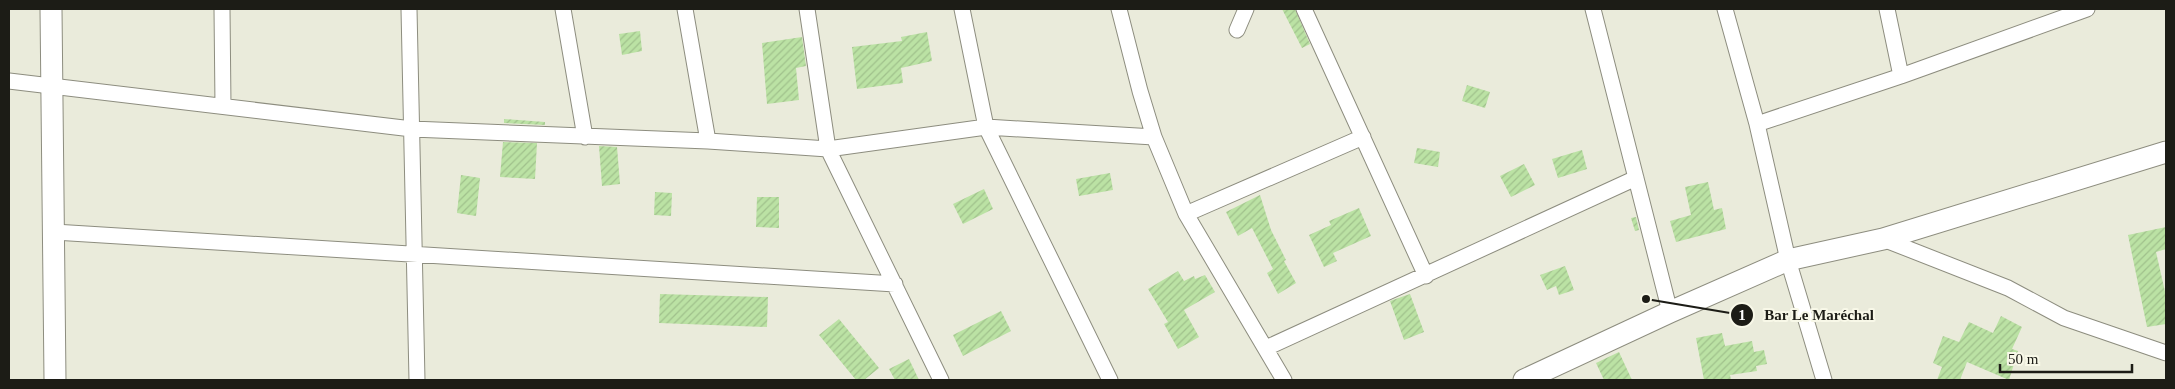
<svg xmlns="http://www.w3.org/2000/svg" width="2175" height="389" font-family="Georgia,serif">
  <defs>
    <pattern id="building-hatch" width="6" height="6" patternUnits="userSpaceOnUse" patternTransform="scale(1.25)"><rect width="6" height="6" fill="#bbe2a4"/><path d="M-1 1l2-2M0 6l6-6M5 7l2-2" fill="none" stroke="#a0c18c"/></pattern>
  </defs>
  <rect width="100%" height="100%" fill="#eaebdb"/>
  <path fill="url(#building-hatch)" d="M 1282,9 L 1295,9 L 1310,44 L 1302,48 Z
    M 640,31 L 642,51 L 622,55 L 619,34 Z
    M 927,32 L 932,61 L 901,68 L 903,83 L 857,89 L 852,47 L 902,41 L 901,37 Z
    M 802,37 L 806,66 L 796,68 L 799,100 L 767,104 L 762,43 Z
    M 1467,85 L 1490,92 L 1485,108 L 1462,101 Z
    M 504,119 L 545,122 L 545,125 L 504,123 Z
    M 503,142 L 537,143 L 535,179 L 500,177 Z
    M 599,146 L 617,147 L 620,184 L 602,186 Z
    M 1417,148 L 1440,152 L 1438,167 L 1414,163 Z
    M 1582,150 L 1587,169 L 1558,178 L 1552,159 Z
    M 1524,164 L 1535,185 L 1511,197 L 1500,176 Z
    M 1110,173 L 1113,190 L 1079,196 L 1076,179 Z
    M 461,175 L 480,178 L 476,216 L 457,213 Z
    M 1708,182 L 1714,210 L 1722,208 L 1726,229 L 1676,242 L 1670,221 L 1691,215 L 1685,187 Z
    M 984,189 L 993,209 L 963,224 L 953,204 Z
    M 655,192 L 672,193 L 671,216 L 654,215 Z
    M 1260,195 L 1271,230 L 1286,260 L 1284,261 L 1296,283 L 1278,294 L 1267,273 L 1273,269 L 1252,228 L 1238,236 L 1226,212 Z
    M 757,197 L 779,197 L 779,228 L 756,227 Z
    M 1359,208 L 1371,236 L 1333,253 L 1337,261 L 1324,267 L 1309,235 L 1331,225 L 1329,221 Z
    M 1636,217 L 1639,230 L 1635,231 L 1631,218 Z
    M 2166,227 L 2166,249 L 2156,252 L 2166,296 L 2166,324 L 2147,327 L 2128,235 Z
    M 1565,266 L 1574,290 L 1559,295 L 1556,286 L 1547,290 L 1540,275 Z
    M 1178,271 L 1184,281 L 1194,276 L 1195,279 L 1205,275 L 1215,292 L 1184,310 L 1199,337 L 1178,349 L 1164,324 L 1168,322 L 1148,289 Z
    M 660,294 L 768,297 L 767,327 L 659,323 Z
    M 1410,294 L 1424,332 L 1404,340 L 1390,301 Z
    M 1001,311 L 1011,331 L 963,356 L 953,335 Z
    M 2001,316 L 2022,327 L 2012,349 L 2018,351 L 2009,380 L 1967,362 L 1960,380 L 1937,380 L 1942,367 L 1933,363 L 1943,336 L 1959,342 L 1969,322 L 1993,333 Z
    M 839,319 L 879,368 L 864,380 L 856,380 L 819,335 Z
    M 1722,333 L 1725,346 L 1752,341 L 1754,352 L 1764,350 L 1767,364 L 1756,366 L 1757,371 L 1730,375 L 1731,380 L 1704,380 L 1696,338 Z
    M 1619,352 L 1632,380 L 1604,380 L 1596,363 Z
    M 909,359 L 919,380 L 895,380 L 889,369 Z"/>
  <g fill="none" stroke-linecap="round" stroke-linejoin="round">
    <g stroke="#8d8d7f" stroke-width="17">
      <path id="street" d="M 222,9 L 223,106
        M 409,9 L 417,380
        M 563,9 L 585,137
        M 685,9 L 708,141
        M 807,9 L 828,149 L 941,380
        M 962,9 L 986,127 L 1110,380
        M 1119,9 L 1140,91 L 1154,137 L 1186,214 L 1284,380
        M 1304,9 L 1426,276
        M 1593,9 L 1670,312
        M 1725,9 L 1757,124 L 1788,260 L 1824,380
        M 1887,9 L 1901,76
        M 1237,30 L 1246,9
        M 9,81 L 412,129 L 708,141 L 828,149 L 986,127 L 1154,137
        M 1757,124 L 1901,76 L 2087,9
        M 1186,214 L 1363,137
        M 54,232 L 895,284
        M 1883,239 L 2008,288 L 2064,318 L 2166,353
        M 1266,348 L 1636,178"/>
    </g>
    <g stroke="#8d8d7f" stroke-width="23">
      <path id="secondary" d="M 51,9 L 55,380
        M 1524,380 L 1670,312 L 1788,260 L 1883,239 L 2166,152"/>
    </g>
    <use href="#street" stroke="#fff" stroke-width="15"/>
    <use href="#secondary" stroke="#fff" stroke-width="21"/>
  </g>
  <path fill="none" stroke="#1c1c16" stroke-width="2" d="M1646 299L1742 315"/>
  <g fill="#1c1c16" stroke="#f8f8e8" stroke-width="2">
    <circle cx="1646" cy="299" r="5"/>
    <circle cx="1742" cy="315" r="12"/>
  </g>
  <g font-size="15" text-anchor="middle" font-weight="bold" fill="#fff">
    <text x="1742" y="320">1</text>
  </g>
  <g font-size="15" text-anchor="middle" font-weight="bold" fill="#1c1c16" stroke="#f8f8e8" stroke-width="4" stroke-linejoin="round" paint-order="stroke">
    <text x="1819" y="320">Bar Le Maréchal</text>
  </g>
  <rect width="2175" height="389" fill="none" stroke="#1c1c16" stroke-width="20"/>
  <path d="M2000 364v8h132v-8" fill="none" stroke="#1c1c16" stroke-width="2.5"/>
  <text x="2008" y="364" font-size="15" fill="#1c1c16" stroke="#f8f8e8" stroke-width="4" paint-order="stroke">50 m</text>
</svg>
